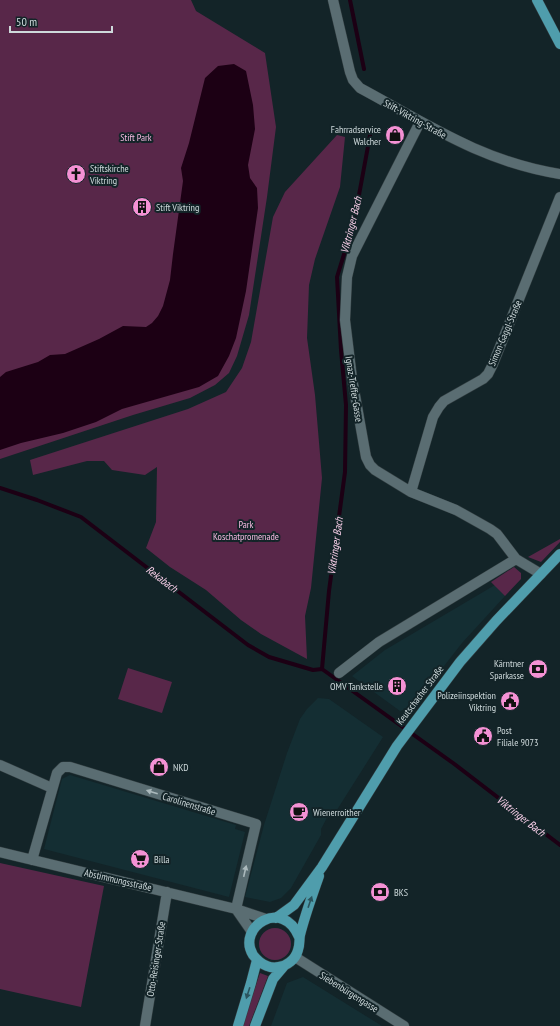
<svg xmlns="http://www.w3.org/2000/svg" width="560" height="1026" font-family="'PT Sans Narrow',sans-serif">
  <rect width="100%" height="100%" fill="#132428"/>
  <path fill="#142e33" d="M 495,585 L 505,596 L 462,643 L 412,707 L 400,711 L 352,676 L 385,650 Z
    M 318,698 L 329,699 L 383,737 L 335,813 L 329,814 L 321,829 L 321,835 L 291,888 L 281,898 L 270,902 L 245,897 L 264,825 L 287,753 L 300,719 L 307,709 Z
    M 70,775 L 236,825 L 235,829 L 245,832 L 229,897 L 44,849 L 62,779 Z
    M 303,977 L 382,1026 L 271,1026 L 287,983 Z"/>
  <path fill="#582749" d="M 0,0 L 191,0 L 196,11 L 265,53 L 276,127 L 267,197 L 249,315 L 237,356 L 229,373 L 215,385 L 190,398 L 133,415 L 0,459 Z
    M 337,135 L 345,137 L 340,187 L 315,259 L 309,285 L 307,338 L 315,395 L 322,478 L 311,588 L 305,616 L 307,659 L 261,634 L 241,620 L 206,590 L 170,567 L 146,548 L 156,522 L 157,467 L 145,475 L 112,470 L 104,461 L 87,461 L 33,475 L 30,460 L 188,409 L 226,392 L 242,368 L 251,342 L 273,217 L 285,192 Z
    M 560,539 L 560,542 L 541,562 L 528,557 Z
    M 514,567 L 521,573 L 521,579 L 505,596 L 491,582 Z
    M 128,668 L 172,682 L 162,713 L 118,699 Z
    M 0,863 L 104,886 L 81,1007 L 0,989 Z
    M259 944a16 16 0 1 1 32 0a16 16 0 1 1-32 0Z
    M 260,973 L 268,976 L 249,1026 L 242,1026 Z"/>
  <path fill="#1c0014" d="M 234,64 L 246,71 L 253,105 L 255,129 L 248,165 L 250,178 L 257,188 L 258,208 L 246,291 L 236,338 L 229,356 L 218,376 L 199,387 L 122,409 L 96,422 L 63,433 L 21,443 L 0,450 L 0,377 L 6,372 L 38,362 L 50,355 L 65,354 L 99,339 L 123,326 L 146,327 L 152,323 L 158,316 L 163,306 L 170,280 L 173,254 L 183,181 L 181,168 L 189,143 L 205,78 L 218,66 Z"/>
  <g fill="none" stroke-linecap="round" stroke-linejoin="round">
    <path stroke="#1c0014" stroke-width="4" d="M 350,0 L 364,69
      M 371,130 L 354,222 L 337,277 L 341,350 L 346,405 L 345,472 L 329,591 L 322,669 L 453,763 L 560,845
      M 0,488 L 37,500 L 81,517 L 248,645 L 269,657 L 313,670 L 322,669"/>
    <g stroke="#323e41" stroke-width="11">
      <path id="minor" d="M 333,0 L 350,72 L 353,80 L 360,88 C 427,124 483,162 560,174
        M 420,122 L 352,256 L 347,277 L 345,320 L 352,378 L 366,457 L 370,465 L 375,470 L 411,492 L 456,510 L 490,529 L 497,534 L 516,559 L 541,574
        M 411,492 L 433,417 L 439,407 L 444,401 L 483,379 L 488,374 L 493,364 L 560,197
        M 339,673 L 379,642 L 516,559
        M 0,765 L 52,788
        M 0,852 L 236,909 L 266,919
        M 32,860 L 57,773 L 63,767 L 70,767 L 256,824 L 236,909
        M 236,909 L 252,932
        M 295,957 L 404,1026
        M 145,1026 L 167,892"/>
    </g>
    <g stroke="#323e41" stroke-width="11">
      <path id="major" d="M 537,0 L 560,44
        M 276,918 L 294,905 L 322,867 L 397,746 L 460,662 L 496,621 L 560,554
        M 299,937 C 283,897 236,927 253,955 C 257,960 261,964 267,966 C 274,969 284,967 290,962 C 294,959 297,954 298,950 C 300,945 299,940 300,935 C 305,915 312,896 319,876
        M 238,1026 L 251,983 L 257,960
        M 255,1026 L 273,979 L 284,966"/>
    </g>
    <use href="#minor" stroke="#5a6d72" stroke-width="10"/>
    <use href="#major" stroke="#4f9dac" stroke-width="10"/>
  </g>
  <defs><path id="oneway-solid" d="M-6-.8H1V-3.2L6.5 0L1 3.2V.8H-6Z"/></defs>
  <g fill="#abb9bc">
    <use href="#oneway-solid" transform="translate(152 792) rotate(-163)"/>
    <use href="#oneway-solid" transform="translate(245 871) rotate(-77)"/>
  </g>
  <g fill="#2b545d">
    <use href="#oneway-solid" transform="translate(310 902) rotate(-71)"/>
    <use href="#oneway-solid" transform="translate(248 993) rotate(108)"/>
  </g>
  <defs>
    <g id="shop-disc" transform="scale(1)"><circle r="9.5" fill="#f491d4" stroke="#132428"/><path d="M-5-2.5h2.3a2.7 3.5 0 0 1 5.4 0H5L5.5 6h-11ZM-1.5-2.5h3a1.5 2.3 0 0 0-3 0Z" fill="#111"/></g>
    <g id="church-disc" transform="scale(1)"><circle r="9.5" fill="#f491d4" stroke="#132428"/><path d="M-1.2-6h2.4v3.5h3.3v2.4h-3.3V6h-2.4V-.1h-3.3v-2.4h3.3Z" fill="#111"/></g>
    <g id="building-disc" transform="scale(1)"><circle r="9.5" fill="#f491d4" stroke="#132428"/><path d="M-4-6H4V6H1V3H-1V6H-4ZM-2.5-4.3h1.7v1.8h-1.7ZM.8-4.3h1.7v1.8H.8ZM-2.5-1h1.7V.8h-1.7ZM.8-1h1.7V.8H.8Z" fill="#111"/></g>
    <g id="bank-disc" transform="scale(1)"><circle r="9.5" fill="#f491d4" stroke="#132428"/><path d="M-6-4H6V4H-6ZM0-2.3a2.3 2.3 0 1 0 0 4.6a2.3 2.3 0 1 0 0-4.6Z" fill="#111"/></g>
    <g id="civic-disc" transform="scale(1)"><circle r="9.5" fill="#f491d4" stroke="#132428"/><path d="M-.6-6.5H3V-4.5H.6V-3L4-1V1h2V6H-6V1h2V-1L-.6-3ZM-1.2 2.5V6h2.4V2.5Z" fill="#111"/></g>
    <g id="cafe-disc" transform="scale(1)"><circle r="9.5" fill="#f491d4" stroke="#132428"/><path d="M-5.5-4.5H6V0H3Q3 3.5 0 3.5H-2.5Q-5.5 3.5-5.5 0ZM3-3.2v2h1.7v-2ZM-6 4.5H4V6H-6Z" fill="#111"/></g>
    <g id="supermarket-disc" transform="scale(1)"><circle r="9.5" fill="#f491d4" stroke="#132428"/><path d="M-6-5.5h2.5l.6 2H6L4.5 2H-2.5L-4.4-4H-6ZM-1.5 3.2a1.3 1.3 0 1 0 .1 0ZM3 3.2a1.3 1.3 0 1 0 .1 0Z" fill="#111"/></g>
  </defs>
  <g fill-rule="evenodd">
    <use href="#shop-disc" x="395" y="135"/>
    <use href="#church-disc" x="76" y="174"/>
    <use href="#building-disc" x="142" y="207"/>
    <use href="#bank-disc" x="538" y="669"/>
    <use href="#building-disc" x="397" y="686"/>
    <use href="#civic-disc" x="510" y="701"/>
    <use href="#civic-disc" x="483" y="736"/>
    <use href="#shop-disc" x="159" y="767"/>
    <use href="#cafe-disc" x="299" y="812"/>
    <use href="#supermarket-disc" x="140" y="859"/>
    <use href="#bank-disc" x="380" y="892"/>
  </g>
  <g text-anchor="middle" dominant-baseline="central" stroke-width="4" stroke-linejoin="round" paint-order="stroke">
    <g font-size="10" fill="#ced9db" stroke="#132428">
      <text transform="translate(415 119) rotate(29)">Stift-Viktring-Straße</text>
      <text transform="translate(505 333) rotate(-67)">Simon-Gaggl-Straße</text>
      <text transform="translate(354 389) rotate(81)">Ignaz-Treffer-Gasse</text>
      <text transform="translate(420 695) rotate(-53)">Keutschacher Straße</text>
      <text transform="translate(189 804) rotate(17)">Carolinenstraße</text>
      <text transform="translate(118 880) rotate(13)">Abstimmungsstraße</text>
      <text transform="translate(156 959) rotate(-81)">Otto-Reisinger-Straße</text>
      <text transform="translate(349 992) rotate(32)">Siebenbürgengasse</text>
    </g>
    <g font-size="10" fill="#ced9db" stroke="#132428" text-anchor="start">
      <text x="381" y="129" text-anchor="end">Fahrradservice<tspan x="381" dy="12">Walcher</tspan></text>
      <text x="90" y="168">Stiftskirche<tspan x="90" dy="12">Viktring</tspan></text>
      <text x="156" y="207">Stift Viktring</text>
      <text x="524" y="663" text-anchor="end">Kärntner<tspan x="524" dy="12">Sparkasse</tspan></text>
      <text x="383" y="686" text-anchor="end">OMV Tankstelle</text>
      <text x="496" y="695" text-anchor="end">Polizeiinspektion<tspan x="496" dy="12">Viktring</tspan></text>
      <text x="497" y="730">Post<tspan x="497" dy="12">Filiale 9073</tspan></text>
      <text x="173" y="767">NKD</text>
      <text x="313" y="812">Wienerroither</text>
      <text x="154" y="859">Billa</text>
      <text x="394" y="892">BKS</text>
    </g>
    <g font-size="10" fill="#f6bae1" stroke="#132428">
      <text x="136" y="137">Stift Park</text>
      <text x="246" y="524">Park<tspan x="246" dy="12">Koschatpromenade</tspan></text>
    </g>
    <g font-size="11" font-style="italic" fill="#fbd1eb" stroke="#132428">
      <text transform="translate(351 225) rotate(-76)">Viktringer Bach</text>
      <text transform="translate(335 546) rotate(-82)">Viktringer Bach</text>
      <text transform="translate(162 579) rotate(37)">Rekabach</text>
      <text transform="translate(521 816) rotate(38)">Viktringer Bach</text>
    </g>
  </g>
  <path d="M10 26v6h102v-6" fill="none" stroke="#ced9db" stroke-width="2"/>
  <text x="16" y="26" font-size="12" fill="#ced9db" stroke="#132428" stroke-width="3" paint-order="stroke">50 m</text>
</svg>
